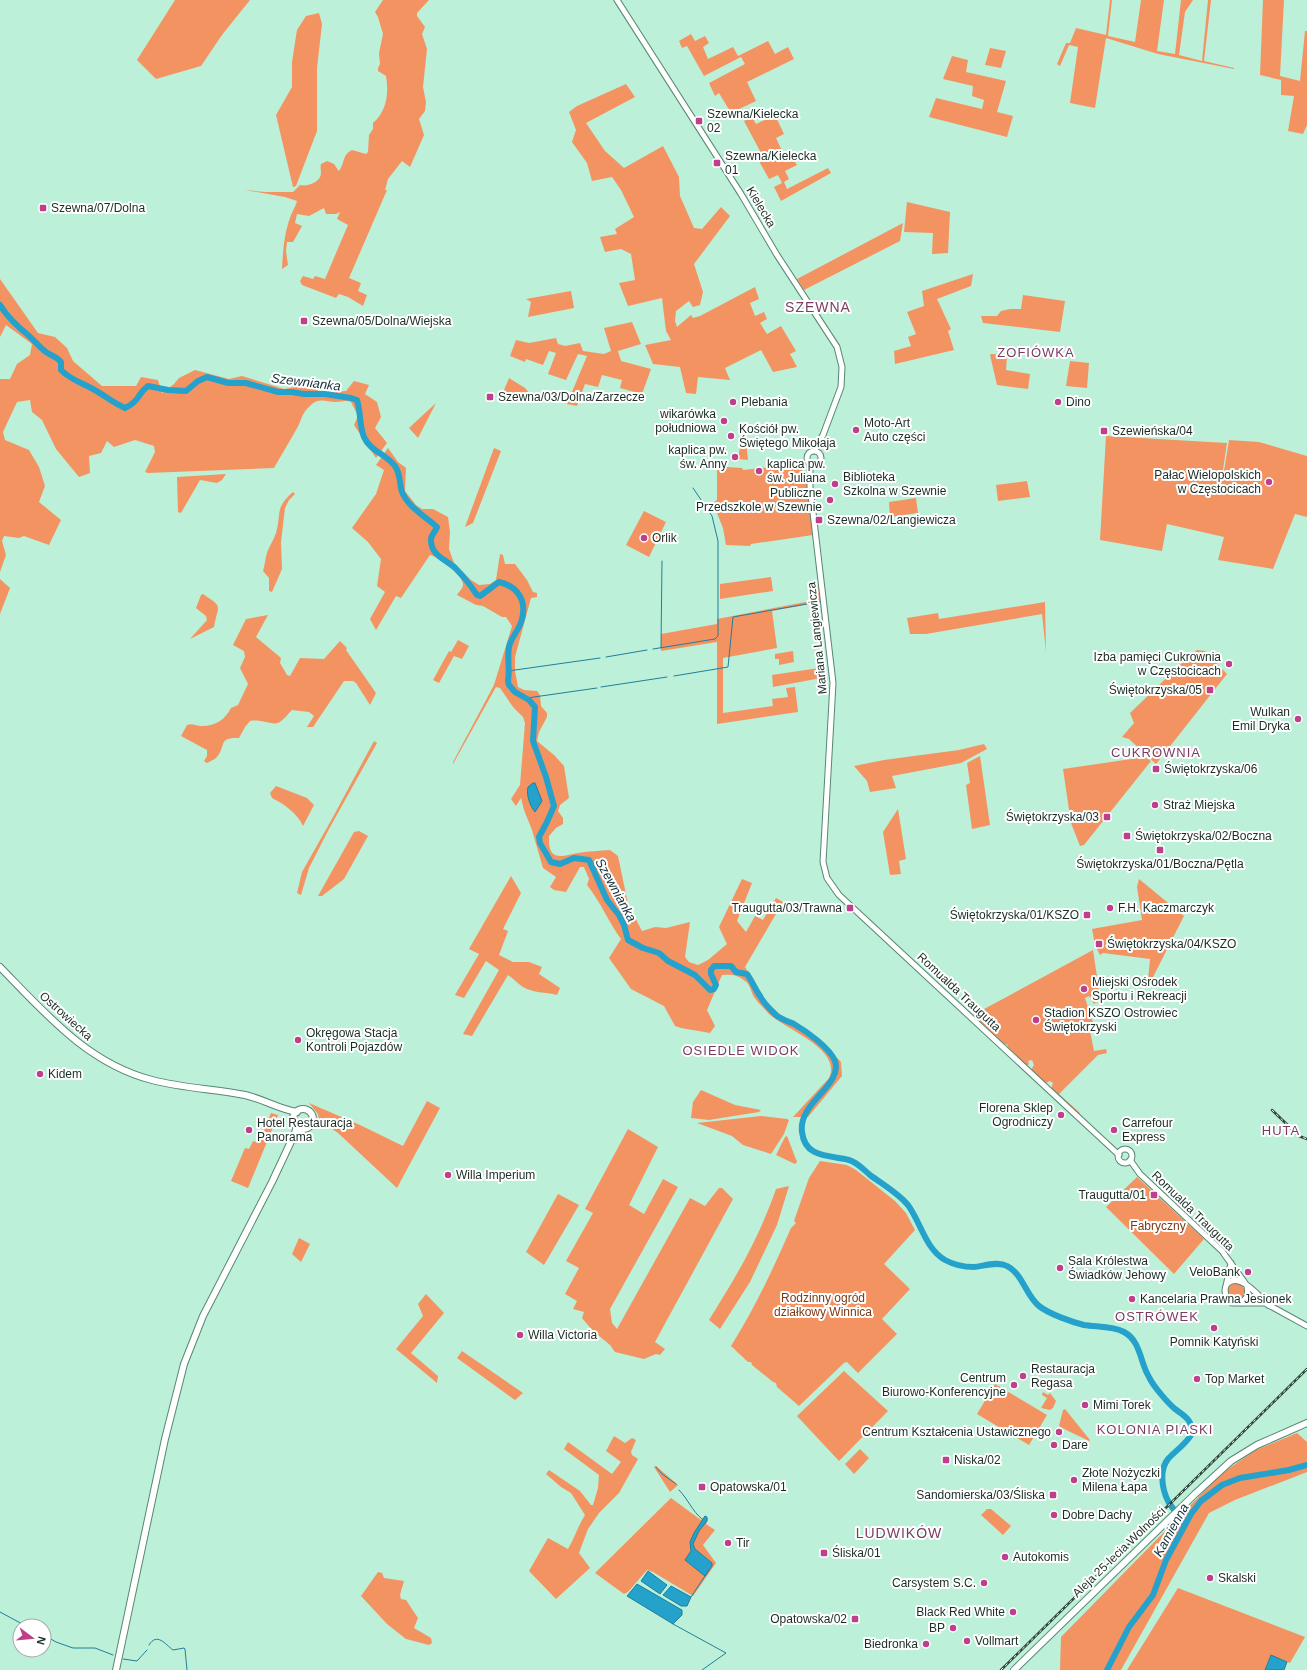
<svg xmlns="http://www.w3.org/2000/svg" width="1307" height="1670" font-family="Arial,sans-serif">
  <rect width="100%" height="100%" fill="#bcf0d9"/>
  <path fill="#f49362" d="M 175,0 L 250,0 L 222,35 L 201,66 L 156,79 L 137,60 Z
    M 383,0 L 429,0 L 417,13 L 417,16 L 425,27 L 422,34 L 427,49 L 423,87 L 426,102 L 425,111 L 419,119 L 424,135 L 410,167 L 402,161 L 388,179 L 385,190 L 387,190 L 349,278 L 361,283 L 358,291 L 367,295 L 363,306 L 348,297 L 339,294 L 336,298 L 302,285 L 300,281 L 303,276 L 313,279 L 315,276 L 325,279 L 348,225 L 337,219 L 340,212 L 336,214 L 326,214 L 324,208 L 309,216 L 297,214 L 295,223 L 302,226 L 293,242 L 287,242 L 286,251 L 288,265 L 282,269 C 283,252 284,234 290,218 C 292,212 295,208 297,201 L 285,197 L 245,190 L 265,192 L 293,192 L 300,185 C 308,187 320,182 321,174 C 321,170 320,167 321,164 L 327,161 L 334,164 L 338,170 L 339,171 C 345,163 342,155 352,150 L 366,154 L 368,152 L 369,135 L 373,129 L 373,123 C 387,111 389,93 386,76 L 378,71 L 378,68 L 380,64 L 379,53 L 383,34 L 378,17 L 375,12 Z
    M 1110,0 L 1112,0 L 1108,36 L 1135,42 L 1141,0 L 1164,0 L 1157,51 L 1175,54 L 1181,0 L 1193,0 L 1185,12 L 1179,55 L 1202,61 L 1208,0 L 1211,0 L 1204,61 L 1234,68 L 1234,69 L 1158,54 L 1106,38 L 1095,108 L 1070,103 L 1078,47 L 1069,45 L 1060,66 L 1057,64 L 1066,43 L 1070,43 L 1076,28 L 1106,35 Z
    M 1263,0 L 1284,0 L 1280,76 L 1300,81 L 1305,31 L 1307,31 L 1307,125 L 1303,134 L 1288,131 L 1294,96 L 1281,95 L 1281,80 L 1260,75 Z
    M 319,13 L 322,24 L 317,68 L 317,131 L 296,186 L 293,187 L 276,115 L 292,87 L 292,62 L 297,30 L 306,16 Z
    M 691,34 L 695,41 L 705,36 L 709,43 L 703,47 L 708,59 L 733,47 L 738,56 L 768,41 L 775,54 L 788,47 L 794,59 L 747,82 L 756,101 L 731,113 L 719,93 L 715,96 L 709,83 L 745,64 L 741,57 L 704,76 L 687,46 L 682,48 L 679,41 Z
    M 990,48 L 1006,51 L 1001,68 L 985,65 Z
    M 952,56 L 968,60 L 966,72 L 1006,81 L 997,112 L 1013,116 L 1007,137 L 929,117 L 936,98 L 982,109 L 984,100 L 972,96 L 973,86 L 943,79 Z
    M 626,84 L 635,97 L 586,123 L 605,151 L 624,168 L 663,146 L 679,177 L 680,196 L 694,228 L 702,229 L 721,207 L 730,216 L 694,264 L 703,292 L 700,305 L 693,307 L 689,301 L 676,311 L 675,321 L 677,327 L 691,315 L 693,318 L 700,316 L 755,287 L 759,299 L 750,303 L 755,316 L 764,312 L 767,319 L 760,323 L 767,334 L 781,326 L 796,351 L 790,354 L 797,367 L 773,372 L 761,350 L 725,368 L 730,380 L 698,377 L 696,394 L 686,393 L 680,367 L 653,364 L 645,345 L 671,340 L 666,331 L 662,298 L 628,306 L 619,283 L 635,280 L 631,254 L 621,249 L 605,252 L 600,237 L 617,234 L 615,229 L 634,217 L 621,190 L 612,177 L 592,181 L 587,163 L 572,142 L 576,130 L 569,112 L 577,106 Z
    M 775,115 L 784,134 L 776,138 L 784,155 L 790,153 L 797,165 L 785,171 L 789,179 L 784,182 L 787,189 L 828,168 L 831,173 L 781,201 L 774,187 L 782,183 L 778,175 L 769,179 L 755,154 L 760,151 L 744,121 L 752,117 L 756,124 Z
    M 907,202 L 950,212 L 948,253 L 932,254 L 933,233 L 904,232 Z
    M 903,223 L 900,241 L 804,290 L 797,279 Z
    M 973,274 L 971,286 L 937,299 L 951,329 L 948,331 L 954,350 L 895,364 L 894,351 L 911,346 L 908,337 L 916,334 L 907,312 L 924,306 L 922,291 Z
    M 0,279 L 38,333 L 55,337 L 67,348 L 73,361 L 102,386 L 136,386 L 141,377 L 158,380 L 162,393 L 174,384 L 179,378 L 195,370 L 229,379 L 242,376 L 284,389 L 316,383 L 318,391 L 333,392 L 346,391 L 354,381 L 369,385 L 365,394 L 377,402 L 381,417 L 375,428 L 387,443 L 376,458 L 354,425 L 358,416 L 351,402 C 345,400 342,402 336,402 C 326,402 319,397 310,406 C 302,412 301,422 296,430 C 289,443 281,455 274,468 L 148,473 L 145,472 L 155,452 L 154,446 L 135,440 L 114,447 L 107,441 L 101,453 L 89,456 L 90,473 L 79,477 L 56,449 L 42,420 L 32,412 L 30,400 L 17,402 L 3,432 L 5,440 L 29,450 L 39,467 L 45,486 L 39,502 L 61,520 L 49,545 L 24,536 L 19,538 L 4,536 L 2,541 L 6,555 L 0,572 L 0,379 L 10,379 L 17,364 L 30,355 L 32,344 L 6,325 L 0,337 Z
    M 571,291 L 574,308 L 528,317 L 531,302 L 526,299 Z
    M 1023,295 L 1065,301 L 1060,332 L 983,323 L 981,316 L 997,316 L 1001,311 L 1010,309 L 1021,309 Z
    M 632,322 L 641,344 L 618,351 L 621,361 L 651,369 L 642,394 L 620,388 L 622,380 L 602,375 L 598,387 L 585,384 L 577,406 L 567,404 L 587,356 L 578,354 L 566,380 L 548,374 L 556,353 L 549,351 L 543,365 L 526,359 L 525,362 L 510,356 L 516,340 L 529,343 L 556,338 L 558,344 L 565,346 L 580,343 L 583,351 L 604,354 L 611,351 L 604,328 Z
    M 991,354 L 1007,355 L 1006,370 L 1030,374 L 1028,389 L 997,385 L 990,355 Z
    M 1070,361 L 1089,363 L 1087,388 L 1066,386 Z
    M 509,378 L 525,388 L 535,400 L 517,399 L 502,395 Z
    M 436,403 L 418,438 L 409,428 Z
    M 744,424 L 748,460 L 738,459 Z
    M 1106,436 L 1227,443 L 1223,470 L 1217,495 L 1224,471 L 1229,440 L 1259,442 L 1307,456 L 1307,517 L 1295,514 L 1273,569 L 1218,560 L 1224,537 L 1167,524 L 1162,551 L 1100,540 Z
    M 388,448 L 398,462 L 406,468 L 405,491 L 416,505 L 422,509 L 433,509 L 448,517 L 450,532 L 449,549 L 454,563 L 471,580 L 479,585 L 490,584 L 496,580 L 500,554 L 503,555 L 505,564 L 515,564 L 527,580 L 533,592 L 537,593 L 537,597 L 531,598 L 515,657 L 515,671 L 518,687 L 524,690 L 537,691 L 540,695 L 541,706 L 547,713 L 547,717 L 539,732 L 537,741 L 554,755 L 564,766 L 569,798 L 560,805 L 558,811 L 563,818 L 563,824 L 556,828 L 549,836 C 548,861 559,857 578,853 C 589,851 600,851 610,850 L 618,856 L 628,904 L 642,931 L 655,927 L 666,928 L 690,922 L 685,957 L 689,962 L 698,965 L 708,960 L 727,944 L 719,927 L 742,879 L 752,883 L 737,921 L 746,932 L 755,916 L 763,920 L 776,898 L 783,902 L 745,967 L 767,1003 L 778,1013 L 821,1041 L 841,1062 L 842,1076 L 808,1117 L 793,1117 L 829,1078 C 843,1049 784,1029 768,1013 C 764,1008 758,1003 754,997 C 751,992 750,984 745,981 C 738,975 732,974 722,975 L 707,1010 L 715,1026 L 710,1033 L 681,1028 L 675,1026 L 664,1006 L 631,989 L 609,958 L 621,939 C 608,921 600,901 587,885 L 589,879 L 584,867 L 580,867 L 566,892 L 554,890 L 550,887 L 556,877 L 543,868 L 532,830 L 524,810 L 521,798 L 516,806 L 511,799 L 520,785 L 525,723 L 523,717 L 513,707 L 500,688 L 496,687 L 453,764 L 453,762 L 494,685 L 512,626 L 506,617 L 502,617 L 483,606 L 476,605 L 457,595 C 459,592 464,587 463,584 C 463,575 438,556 430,555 L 401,598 L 396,596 L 376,630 L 370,619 L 385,592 L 377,586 L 381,559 L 368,542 L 352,528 L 376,494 L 384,470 L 376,465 Z
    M 494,448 L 501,451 L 473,523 L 465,527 Z
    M 717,464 L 727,467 L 742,468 L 743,470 L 790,465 L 801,469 L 806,476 L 813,535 L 751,544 L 750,546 L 726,545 L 723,528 L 713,503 L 717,500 Z
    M 226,474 L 222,480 L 217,483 L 200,480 L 181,513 L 178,512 L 177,477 Z
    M 1027,481 L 1030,497 L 998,501 L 996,485 Z
    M 293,492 L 295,494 L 289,500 L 285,508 L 281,542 L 282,569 L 272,592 L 269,591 L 269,578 L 263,571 C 265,565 265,559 267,553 C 269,546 274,540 276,533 C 282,512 274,509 293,492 Z
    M 916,498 L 918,513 L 890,517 L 889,502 Z
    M 644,511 L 666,522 L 649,557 L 626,545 Z
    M 771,577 L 773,591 L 720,599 L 720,584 Z
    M 0,579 L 10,588 L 0,614 Z
    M 815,585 L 818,585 L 821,602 L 772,611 L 777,648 L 723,658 L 723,713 L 773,706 L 772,699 L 788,697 L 786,688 L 795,687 L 798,712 L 717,724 L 717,642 L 661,651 L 661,634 L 717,624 L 717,619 L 816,600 Z
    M 203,594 C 224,608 218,604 214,627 L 190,639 L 207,620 L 206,616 L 196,608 L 201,595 Z
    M 1045,602 L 1046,652 L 1042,614 L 926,634 L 910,634 L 907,618 L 938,613 L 939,619 Z
    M 268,615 L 256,637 L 281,658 L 280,663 L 287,675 L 290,676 L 300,658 L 324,659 L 340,641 L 347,648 L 346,650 L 376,693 L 370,705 L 356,683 L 353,681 L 344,681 L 313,727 L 307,727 L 314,716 L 309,712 L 292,710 C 288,714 284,720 278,723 C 273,725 260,719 250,721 L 245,727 L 239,738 C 217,737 227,746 216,758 C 214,760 210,761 207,763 L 204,761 L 207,756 L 207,750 L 181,736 L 187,725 C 192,723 195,725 200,726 C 214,727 225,720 231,708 L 238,705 L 248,684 L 240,668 L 245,657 L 244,651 L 233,645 L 246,619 Z
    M 458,640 L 469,646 L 462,659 L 454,656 L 439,683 L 433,680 L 449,651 L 451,652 Z
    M 1197,650 L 1205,651 L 1227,674 L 1156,764 L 1129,739 L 1122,737 L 1134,723 L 1130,713 L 1183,662 Z
    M 793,651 L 794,662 L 779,665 L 779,659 L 775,659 L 775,654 Z
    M 819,668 L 821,678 L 773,687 L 772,675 Z
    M 374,741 L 377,743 L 329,829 L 309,868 L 301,895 L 297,893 L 302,872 L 333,817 Z
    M 984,744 L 987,749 L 961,763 L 892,776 L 896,788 L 870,792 L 867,781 L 854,766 L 884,760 L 959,750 Z
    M 980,756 L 990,825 L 972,829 L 966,785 L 970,783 L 967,763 Z
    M 1145,757 L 1151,761 L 1084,845 L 1080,846 L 1071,823 L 1063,769 Z
    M 276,786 L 307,798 L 314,805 L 303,826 C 297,813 284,804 272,798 L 270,793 Z
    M 898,809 L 906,859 L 899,861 L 901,874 L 890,875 L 883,832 Z
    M 359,831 L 368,836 L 344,879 L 322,896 L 318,896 L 354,832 Z
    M 511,876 L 521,893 L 503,929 L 508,931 L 499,955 L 513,962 L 529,962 L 542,967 L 539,974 L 560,988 L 557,995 C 546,992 533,993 523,987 C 518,984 513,978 508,975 L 472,1036 L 463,1034 L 499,970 L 486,961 L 464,998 L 455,995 L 479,954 L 469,949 Z
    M 1139,879 L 1184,916 L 1151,981 L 1148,980 L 1150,959 L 1103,953 L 1100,955 L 1095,945 L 1092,929 L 1142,920 L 1137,887 Z
    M 1093,950 L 1099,990 L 1096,991 L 1098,1003 L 1096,1002 L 1094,1004 L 1089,996 L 1085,998 L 1094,1025 L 1089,1026 L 1094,1051 L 1106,1049 L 1107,1053 L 1098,1055 L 1059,1094 L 1080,1113 L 1079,1114 L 1051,1089 L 1053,1083 L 1050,1081 L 1046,1083 L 1031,1070 L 1034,1065 L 1032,1060 L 1028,1061 L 1029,1064 L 1027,1066 L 1007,1047 L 1008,1046 L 1006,1044 L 1005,1045 L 973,1015 Z
    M 701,1090 L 735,1105 L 761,1110 L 759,1112 L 709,1120 L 691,1118 L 693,1102 Z
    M 427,1101 L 440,1108 L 397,1188 L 338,1133 L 319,1120 L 318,1114 L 309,1103 L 360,1125 L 403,1146 Z
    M 271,1113 L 278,1115 L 248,1188 L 231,1181 L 245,1148 L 249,1149 L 253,1141 L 259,1143 Z
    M 761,1116 L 787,1119 L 789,1120 L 784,1134 L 771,1154 L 743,1145 L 732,1136 L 697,1123 Z
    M 628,1129 L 658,1147 L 629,1205 L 644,1214 L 663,1179 L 678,1187 L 610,1309 L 612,1323 L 617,1329 L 690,1198 L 705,1206 L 719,1188 L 722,1188 L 733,1199 L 655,1342 L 665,1349 L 660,1355 L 656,1354 L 644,1359 L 615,1352 L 610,1345 L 593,1331 L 582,1318 L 584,1312 L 573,1309 L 577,1301 L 565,1294 L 579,1268 L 566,1261 L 593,1213 L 585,1209 Z
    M 787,1136 L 797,1162 L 795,1164 L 776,1155 L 785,1137 Z
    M 820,1161 L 847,1165 L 856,1170 L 895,1201 L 906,1213 L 915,1230 L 884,1264 L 910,1289 L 882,1319 L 897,1334 L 858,1373 L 847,1362 L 844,1363 L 799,1406 L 777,1387 L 776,1383 L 773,1382 L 752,1365 L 751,1362 L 748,1362 L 731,1346 C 755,1308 773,1269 791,1228 L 796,1223 L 794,1221 L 809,1178 Z
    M 1137,1177 L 1204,1239 L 1174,1274 L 1106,1207 Z
    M 789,1186 L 777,1225 L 750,1282 L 720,1329 L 709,1320 C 736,1277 759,1238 776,1189 Z
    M 558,1194 L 579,1205 L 544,1265 L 526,1252 Z
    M 299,1238 L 310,1244 L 301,1262 L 292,1254 Z
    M1227 1292a9 9 0 1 1 18 0a9 9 0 1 1-18 0Z
    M 426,1294 L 444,1313 L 411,1353 L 438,1376 L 437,1383 L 396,1349 L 423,1316 L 418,1304 Z
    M 462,1351 L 523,1393 L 515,1400 L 457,1358 Z
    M 844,1371 L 888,1411 L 839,1461 L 797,1416 Z
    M 995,1384 L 1047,1415 L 1029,1445 L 977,1414 Z
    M 1043,1392 L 1048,1395 L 1050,1393 L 1056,1401 L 1053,1408 L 1050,1410 L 1041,1408 L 1047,1398 L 1042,1395 Z
    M 1065,1409 L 1090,1440 L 1089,1441 C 1080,1436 1069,1432 1059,1426 L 1063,1410 Z
    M 1297,1433 L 1307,1442 L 1307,1472 L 1235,1500 L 1209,1513 L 1121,1670 L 1060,1670 L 1061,1637 L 1222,1473 L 1256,1450 Z
    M 614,1436 L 625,1443 L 632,1438 L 636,1440 L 631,1452 L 632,1455 L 638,1459 L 619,1493 L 599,1513 L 588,1529 L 579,1553 L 590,1568 L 556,1599 L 529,1571 L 548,1538 L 568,1549 C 575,1537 578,1526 585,1515 L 571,1493 L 561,1487 L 546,1474 L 549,1470 L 580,1491 L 591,1505 L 593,1505 L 598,1488 L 599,1475 L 564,1449 L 568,1442 L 612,1474 L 621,1462 L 606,1451 Z
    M 860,1449 L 869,1458 L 854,1474 L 845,1464 Z
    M 656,1466 L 678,1485 L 670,1492 L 654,1467 Z
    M 671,1498 L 701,1520 L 705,1516 L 708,1519 L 706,1524 L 715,1530 L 703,1545 L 716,1563 L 693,1596 L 653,1572 L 647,1570 L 628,1592 L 624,1594 L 595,1573 Z
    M 987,1509 L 991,1509 L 1011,1526 L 1003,1535 L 981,1515 Z
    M 378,1572 L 382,1573 L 384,1578 L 404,1581 L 400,1595 L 401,1599 L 406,1600 L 418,1618 L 414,1628 L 431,1638 L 432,1643 L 429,1645 L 406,1639 L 387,1624 L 361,1596 Z
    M 1178,1588 L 1305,1637 L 1290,1663 L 1271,1656 L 1265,1670 L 1127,1670 Z"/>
  <path fill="#24a2cc" stroke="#217f9a" d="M 533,783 L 535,783 L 542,801 L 535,812 C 530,806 526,795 528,787 Z
    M 705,1516 L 707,1517 L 707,1521 L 699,1531 L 693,1544 L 695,1549 L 712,1563 L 712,1566 L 705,1576 L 685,1560 L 691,1551 L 690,1542 L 694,1533 Z
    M 648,1571 L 667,1585 L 660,1594 L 641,1581 Z
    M 637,1584 L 682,1610 L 682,1615 L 673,1624 L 627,1596 Z
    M 671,1586 L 691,1597 L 687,1606 L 681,1606 L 663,1595 Z
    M 1271,1655 L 1287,1662 L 1284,1670 L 1265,1670 Z"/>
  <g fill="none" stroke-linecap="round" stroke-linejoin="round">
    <path stroke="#217f9a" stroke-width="1" d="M 661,648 L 662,561
      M 653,649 L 715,639 L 718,636 L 718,541 L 712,516 L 693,488
      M 606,657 L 647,650
      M 508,671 L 600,658
      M 674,676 L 728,667 L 733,617 L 818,602
      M 601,687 L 667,677
      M 527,698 L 597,688
      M 656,1467 L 662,1474 L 676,1484
      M 679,1490 C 688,1499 692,1511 702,1519
      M 691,1597 L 709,1570
      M 0,1612 L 26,1626
      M 673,1624 L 726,1653 L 702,1670
      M 44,1635 L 56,1642 L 73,1648 L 95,1648 L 113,1655
      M 149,1645 C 157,1632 165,1644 173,1650 L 184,1648 L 185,1649 L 187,1670
      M 123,1659 L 137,1661 L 147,1650"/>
    <path stroke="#24a2cc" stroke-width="6" d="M 0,305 C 8,318 17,326 28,335 C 34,340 39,347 46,352 C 51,356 55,355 61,362 L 61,370 C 71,380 80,382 93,389 C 104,395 113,403 125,408 C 140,401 138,393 148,386 L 168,390 L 186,391 L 198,381 L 207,377 L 228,383 L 246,383 L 278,392 L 292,392 L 304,394 L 325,394 L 351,398 L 357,400 C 361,412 359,425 364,437 C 370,451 386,454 395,466 C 401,475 399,483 402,492 C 408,507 426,517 437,527 C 435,533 430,535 431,541 C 432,558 449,560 457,570 C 465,578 471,586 477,595 L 480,596 L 499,582 C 517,586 527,600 522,619 C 520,629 511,637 509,647 C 507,658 510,670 508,681 L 509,685 L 515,692 L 529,700 L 535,707 L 533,741 L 546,777 L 554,806 L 547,822 L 539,837 L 540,843 L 551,862 L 560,864 L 574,858 L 589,860 L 607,900 L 619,915 L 624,925 L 628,940 L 643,948 L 659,953 L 668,961 L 695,975 L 710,990 L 714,989 L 716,985 L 711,974 L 711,970 L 714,966 L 731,966 L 736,972 L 747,974 C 752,981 755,989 760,996 C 764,1004 771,1010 777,1016 C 783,1020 788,1021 794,1024 C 806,1031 830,1048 835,1061 C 843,1086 798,1102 802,1132 C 805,1159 831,1155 849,1160 C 857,1162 864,1170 870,1175 C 882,1184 898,1193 908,1205 C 921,1223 925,1248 945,1260 C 954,1265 964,1267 974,1267 C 984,1266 998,1261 1007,1266 C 1023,1274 1026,1296 1039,1306 C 1049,1314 1072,1322 1084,1325 C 1097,1327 1113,1326 1124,1332 C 1141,1341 1140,1363 1149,1377 C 1153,1386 1168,1403 1175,1409 C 1185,1416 1194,1421 1191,1435 C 1185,1445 1175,1451 1168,1459 C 1159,1470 1162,1489 1168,1501 C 1173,1510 1181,1516 1184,1526
      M 1107,1670 L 1129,1627 L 1153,1595 L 1166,1560 L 1191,1514 L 1201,1501 L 1222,1485 L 1240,1478 L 1289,1470 L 1307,1465"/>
    <g stroke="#578773" stroke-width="7">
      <path id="secondary" d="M 617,0 L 741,194 L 777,255 L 837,347 L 842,367 L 841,387 L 823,435 L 814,451
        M807 458a7 7 0 1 1 14 0a7 7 0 1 1-14 0Z
        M 810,464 L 810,487 L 833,683 L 823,862 L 827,878 L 839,895 L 1119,1155
        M1118 1156a7 7 0 1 1 14 0a7 7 0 1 1-14 0Z
        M 1130,1160 L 1140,1174 L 1222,1251 L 1245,1283
        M 1226,1286 L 1231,1263
        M 1241,1303 L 1248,1296 L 1247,1286
        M 1268,1305 C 1260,1297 1239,1271 1227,1284 C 1224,1288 1225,1292 1226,1296 L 1232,1303 L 1265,1303 L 1307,1326"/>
    </g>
    <g stroke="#578773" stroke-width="8">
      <path id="primary" d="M 0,967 C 45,1013 87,1063 152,1080 C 182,1088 214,1089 245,1095 C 263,1099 279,1109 297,1112
        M293 1119a10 10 0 1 1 20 0a10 10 0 1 1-20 0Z
        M 296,1139 L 303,1129
        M 116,1670 L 165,1439 L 184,1364 L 203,1316 L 272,1182 L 295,1133 L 297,1126
        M 1014,1670 L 1195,1494 L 1231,1461 L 1257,1445 L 1307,1423"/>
    </g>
    <use href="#secondary" stroke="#fff" stroke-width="5"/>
    <use href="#primary" stroke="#fff" stroke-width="6"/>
    <g stroke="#2e463c" stroke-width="2.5">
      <path id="rail" d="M 1272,1110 L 1299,1136 L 1307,1139
        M 1001,1670 L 1307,1369"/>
    </g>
    <use href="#rail" stroke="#fff" stroke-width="1" stroke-dasharray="3" stroke-linecap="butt"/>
  </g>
  <g fill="#be408d" stroke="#fff" stroke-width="1.5">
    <rect x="695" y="117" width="8" height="8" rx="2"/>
    <rect x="713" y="159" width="8" height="8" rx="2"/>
    <rect x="39" y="204" width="8" height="8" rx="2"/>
    <rect x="300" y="317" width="8" height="8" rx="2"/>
    <rect x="486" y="393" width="8" height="8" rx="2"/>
    <circle cx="733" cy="402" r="4"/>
    <circle cx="1058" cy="402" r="4"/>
    <circle cx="724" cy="421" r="4"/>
    <circle cx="856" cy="430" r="4"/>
    <rect x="1100" y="427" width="8" height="8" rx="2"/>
    <circle cx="731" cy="436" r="4"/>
    <circle cx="735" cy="457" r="4"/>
    <circle cx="759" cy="471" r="4"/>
    <circle cx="1269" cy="482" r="4"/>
    <circle cx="835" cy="484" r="4"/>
    <circle cx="830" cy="500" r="4"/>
    <rect x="815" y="516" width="8" height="8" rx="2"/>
    <circle cx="644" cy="538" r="4"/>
    <circle cx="1229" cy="664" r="4"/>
    <rect x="1206" y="686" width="8" height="8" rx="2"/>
    <circle cx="1298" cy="719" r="4"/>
    <rect x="1152" y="765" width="8" height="8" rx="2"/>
    <circle cx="1155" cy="805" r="4"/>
    <rect x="1103" y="813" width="8" height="8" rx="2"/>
    <rect x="1123" y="832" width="8" height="8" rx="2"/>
    <rect x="1156" y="846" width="8" height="8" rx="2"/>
    <rect x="846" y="904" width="8" height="8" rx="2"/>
    <circle cx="1110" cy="908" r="4"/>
    <rect x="1083" y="911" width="8" height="8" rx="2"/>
    <rect x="1095" y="940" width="8" height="8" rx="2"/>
    <circle cx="1084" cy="989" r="4"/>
    <circle cx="1036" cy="1020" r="4"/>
    <circle cx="298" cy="1040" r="4"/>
    <circle cx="40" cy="1074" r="4"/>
    <circle cx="1061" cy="1115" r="4"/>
    <circle cx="249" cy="1130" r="4"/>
    <circle cx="1114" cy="1130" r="4"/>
    <circle cx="448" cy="1175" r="4"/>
    <rect x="1150" y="1191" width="8" height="8" rx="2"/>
    <circle cx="1060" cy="1268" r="4"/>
    <circle cx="1248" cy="1272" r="4"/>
    <circle cx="1132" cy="1299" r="4"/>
    <circle cx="1214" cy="1328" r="4"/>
    <circle cx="520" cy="1335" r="4"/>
    <circle cx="1023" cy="1376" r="4"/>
    <circle cx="1197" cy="1379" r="4"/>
    <circle cx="1014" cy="1385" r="4"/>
    <circle cx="1085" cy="1405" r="4"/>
    <circle cx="1059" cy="1432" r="4"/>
    <circle cx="1054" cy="1445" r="4"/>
    <rect x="942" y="1456" width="8" height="8" rx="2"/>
    <circle cx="1074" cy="1480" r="4"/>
    <rect x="698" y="1483" width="8" height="8" rx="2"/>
    <rect x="1049" y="1491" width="8" height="8" rx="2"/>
    <circle cx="1054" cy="1515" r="4"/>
    <circle cx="728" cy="1543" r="4"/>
    <rect x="820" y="1549" width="8" height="8" rx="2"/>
    <circle cx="1005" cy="1557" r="4"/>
    <circle cx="1210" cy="1578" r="4"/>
    <circle cx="984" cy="1583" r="4"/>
    <circle cx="1013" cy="1612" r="4"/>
    <rect x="851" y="1615" width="8" height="8" rx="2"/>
    <circle cx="953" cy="1628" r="4"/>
    <circle cx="967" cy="1641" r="4"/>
    <circle cx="926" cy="1644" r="4"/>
  </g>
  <g text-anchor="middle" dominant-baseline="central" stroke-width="4" stroke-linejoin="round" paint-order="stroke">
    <g font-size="12" fill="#192d25" stroke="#fff" text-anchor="start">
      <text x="707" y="114">Szewna/Kielecka<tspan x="707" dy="14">02</tspan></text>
      <text x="725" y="156">Szewna/Kielecka<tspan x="725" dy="14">01</tspan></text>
      <text x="51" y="208">Szewna/07/Dolna</text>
      <text x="312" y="321">Szewna/05/Dolna/Wiejska</text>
      <text x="498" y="397">Szewna/03/Dolna/Zarzecze</text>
      <text x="741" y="402">Plebania</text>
      <text x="1066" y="402">Dino</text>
      <text x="716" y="414" text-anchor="end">wikarówka<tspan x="716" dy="14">południowa</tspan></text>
      <text x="864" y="423">Moto-Art<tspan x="864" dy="14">Auto części</tspan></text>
      <text x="739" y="429">Kościół pw.<tspan x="739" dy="14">Świętego Mikołaja</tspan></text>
      <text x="1112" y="431">Szewieńska/04</text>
      <text x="727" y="450" text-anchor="end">kaplica pw.<tspan x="727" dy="14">św. Anny</tspan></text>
      <text x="767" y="464">kaplica pw.<tspan x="767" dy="14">św. Juliana</tspan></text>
      <text x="1261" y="475" text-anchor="end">Pałac Wielopolskich<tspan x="1261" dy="14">w Częstocicach</tspan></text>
      <text x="843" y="477">Biblioteka<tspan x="843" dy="14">Szkolna w Szewnie</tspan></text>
      <text x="822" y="493" text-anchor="end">Publiczne<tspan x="822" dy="14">Przedszkole w Szewnie</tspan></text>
      <text x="827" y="520">Szewna/02/Langiewicza</text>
      <text x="652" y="538">Orlik</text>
      <text x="1221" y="657" text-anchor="end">Izba pamięci Cukrownia<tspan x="1221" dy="14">w Częstocicach</tspan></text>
      <text x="1202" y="690" text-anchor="end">Świętokrzyska/05</text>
      <text x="1290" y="712" text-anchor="end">Wulkan<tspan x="1290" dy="14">Emil Dryka</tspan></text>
      <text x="1164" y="769">Świętokrzyska/06</text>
      <text x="1163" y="805">Straż Miejska</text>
      <text x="1099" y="817" text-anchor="end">Świętokrzyska/03</text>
      <text x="1135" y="836">Świętokrzyska/02/Boczna</text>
      <text x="1160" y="864" text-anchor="middle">Świętokrzyska/01/Boczna/Pętla</text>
      <text x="842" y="908" text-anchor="end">Traugutta/03/Trawna</text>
      <text x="1118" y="908">F.H. Kaczmarczyk</text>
      <text x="1079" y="915" text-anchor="end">Świętokrzyska/01/KSZO</text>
      <text x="1107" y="944">Świętokrzyska/04/KSZO</text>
      <text x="1092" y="982">Miejski Ośrodek<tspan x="1092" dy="14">Sportu i Rekreacji</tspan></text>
      <text x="1044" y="1013">Stadion KSZO Ostrowiec<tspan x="1044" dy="14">Świętokrzyski</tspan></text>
      <text x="306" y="1033">Okręgowa Stacja<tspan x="306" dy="14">Kontroli Pojazdów</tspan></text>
      <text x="48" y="1074">Kidem</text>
      <text x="1053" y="1108" text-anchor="end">Florena Sklep<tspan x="1053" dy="14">Ogrodniczy</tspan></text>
      <text x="257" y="1123">Hotel Restauracja<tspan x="257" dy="14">Panorama</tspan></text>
      <text x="1122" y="1123">Carrefour<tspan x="1122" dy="14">Express</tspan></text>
      <text x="456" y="1175">Willa Imperium</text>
      <text x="1146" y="1195" text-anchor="end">Traugutta/01</text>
      <text x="1068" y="1261">Sala Królestwa<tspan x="1068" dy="14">Świadków Jehowy</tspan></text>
      <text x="1240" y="1272" text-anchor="end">VeloBank</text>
      <text x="1140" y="1299">Kancelaria Prawna Jesionek</text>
      <text x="528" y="1335">Willa Victoria</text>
      <text x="1214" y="1342" text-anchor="middle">Pomnik Katyński</text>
      <text x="1031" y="1369">Restauracja<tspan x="1031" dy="14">Regasa</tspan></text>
      <text x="1006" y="1378" text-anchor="end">Centrum<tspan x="1006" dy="14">Biurowo-Konferencyjne</tspan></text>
      <text x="1205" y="1379">Top Market</text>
      <text x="1093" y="1405">Mimi Torek</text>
      <text x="1051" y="1432" text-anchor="end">Centrum Kształcenia Ustawicznego</text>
      <text x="1062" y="1445">Dare</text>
      <text x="954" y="1460">Niska/02</text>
      <text x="1082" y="1473">Złote Nożyczki<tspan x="1082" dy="14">Milena Łapa</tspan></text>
      <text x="710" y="1487">Opatowska/01</text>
      <text x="1045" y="1495" text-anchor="end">Sandomierska/03/Śliska</text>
      <text x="1062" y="1515">Dobre Dachy</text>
      <text x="736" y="1543">Tir</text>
      <text x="832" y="1553">Śliska/01</text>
      <text x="1013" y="1557">Autokomis</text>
      <text x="1218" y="1578">Skalski</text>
      <text x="976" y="1583" text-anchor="end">Carsystem S.C.</text>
      <text x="1005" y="1612" text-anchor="end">Black Red White</text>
      <text x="847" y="1619" text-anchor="end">Opatowska/02</text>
      <text x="945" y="1628" text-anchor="end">BP</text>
      <text x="975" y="1641">Vollmart</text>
      <text x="918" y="1644" text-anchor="end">Biedronka</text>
    </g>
    <g font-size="12" fill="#192d25" stroke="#fff">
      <text transform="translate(761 207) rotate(59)">Kielecka</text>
      <text transform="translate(817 638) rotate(-96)">Mariana Langiewicza</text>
      <text transform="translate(959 992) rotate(43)">Romualda Traugutta</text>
      <text transform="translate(66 1016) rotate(42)">Ostrowiecka</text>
      <text transform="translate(1193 1211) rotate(44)">Romualda Traugutta</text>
      <text transform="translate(1119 1552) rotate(-44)">Aleja 25-lecia Wolności</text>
    </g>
    <g font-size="12" fill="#7e3912" stroke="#fff">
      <text x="1158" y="1226">Fabryczny</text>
      <text x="823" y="1298">Rodzinny ogród<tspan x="823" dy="14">działkowy Winnica</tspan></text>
    </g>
    <g font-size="13" letter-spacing="1" fill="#7c3c61" stroke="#fff">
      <text x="1036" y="352">ZOFIÓWKA</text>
      <text x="1156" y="752">CUKROWNIA</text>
      <text x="741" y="1050">OSIEDLE WIDOK</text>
      <text x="1281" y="1130">HUTA</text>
      <text x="1157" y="1316">OSTRÓWEK</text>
      <text x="1155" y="1429">KOLONIA PIASKI</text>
    </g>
    <g font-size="13" font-style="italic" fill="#162f39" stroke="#fff">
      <text transform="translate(306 382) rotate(7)">Szewnianka</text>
      <text transform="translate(616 890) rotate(61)">Szewnianka</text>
      <text transform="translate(1171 1530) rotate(-61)">Kamienna</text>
    </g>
    <g font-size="14" letter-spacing="1" fill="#7c3c61" stroke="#fff">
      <text x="818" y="307">SZEWNA</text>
      <text x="899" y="1533">LUDWIKÓW</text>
    </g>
  </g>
  <g transform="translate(32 1638) rotate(106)"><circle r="19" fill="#ffffff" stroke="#a3aba8"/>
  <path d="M0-3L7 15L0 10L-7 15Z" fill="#be408d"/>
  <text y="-6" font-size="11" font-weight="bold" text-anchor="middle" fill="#192d25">N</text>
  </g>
</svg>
